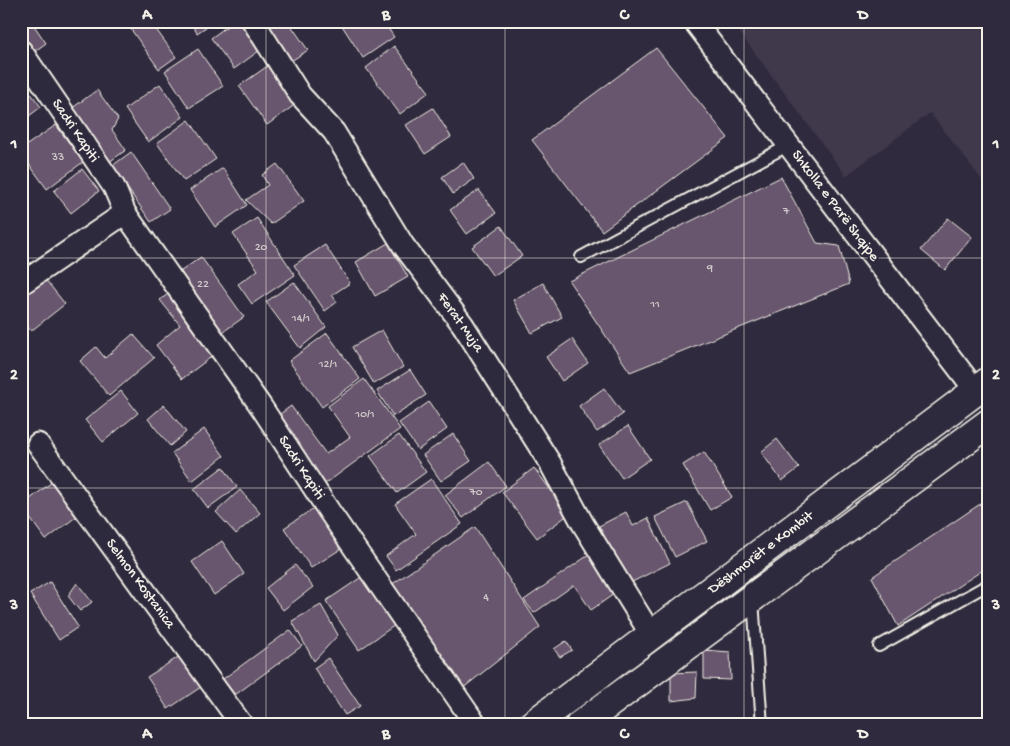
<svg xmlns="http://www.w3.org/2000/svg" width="1010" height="746" font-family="'Gochi Hand',sans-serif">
  <rect width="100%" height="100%" fill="#2f2a3d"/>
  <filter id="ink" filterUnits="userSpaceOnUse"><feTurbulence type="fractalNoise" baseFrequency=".02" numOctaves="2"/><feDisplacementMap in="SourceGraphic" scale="10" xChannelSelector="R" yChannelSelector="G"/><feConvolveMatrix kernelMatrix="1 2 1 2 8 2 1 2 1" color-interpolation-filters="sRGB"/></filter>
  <g filter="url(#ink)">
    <path fill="#40374c" d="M 731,21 L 989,21 L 989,189 L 930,113 L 846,176 Z"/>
    <path fill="#67556e" stroke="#f4f1e8" d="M 21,21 L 31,21 L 46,43 L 31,54 L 21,41 Z
      M 125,21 L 150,21 L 176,57 L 159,69 Z
      M 190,21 L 215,21 L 197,33 Z
      M 234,21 L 242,21 L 263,48 L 234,69 L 211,38 Z
      M 275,21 L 288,21 L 308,50 L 288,63 L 265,28 Z
      M 339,21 L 383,21 L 394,37 L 363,58 Z
      M 394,46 L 429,92 L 400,114 L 366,68 Z
      M 656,48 L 728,138 L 602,231 L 532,140 Z
      M 198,49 L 223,86 L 189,108 L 165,71 Z
      M 269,65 L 296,104 L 267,125 L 239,86 Z
      M 21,80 L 41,107 L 21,122 Z
      M 160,84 L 183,117 L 148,142 L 125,109 Z
      M 97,90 L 118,119 L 112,130 L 126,150 L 109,162 L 71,109 Z
      M 433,108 L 451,137 L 425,154 L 406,125 Z
      M 189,120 L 216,159 L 184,181 L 157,143 Z
      M 56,125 L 83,162 L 47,189 L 21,153 L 21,149 Z
      M 131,152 L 170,209 L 151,222 L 112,166 Z
      M 463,162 L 474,179 L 453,194 L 442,177 Z
      M 277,164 L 304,201 L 271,224 L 246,200 L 268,185 L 262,175 Z
      M 223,168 L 247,205 L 215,227 L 190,190 Z
      M 82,169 L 99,191 L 71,213 L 54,191 Z
      M 781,177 L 817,243 L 839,246 L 849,284 L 630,372 L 569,281 Z
      M 479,190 L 496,213 L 467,234 L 450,210 Z
      M 257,218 L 295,275 L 252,304 L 238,284 L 258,270 L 233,234 Z
      M 948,218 L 972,237 L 945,270 L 921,250 Z
      M 501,226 L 522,256 L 493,276 L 472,247 Z
      M 388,243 L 408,277 L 375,296 L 356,262 Z
      M 325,245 L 350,283 L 332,295 L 337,302 L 325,311 L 294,265 Z
      M 201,257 L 244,317 L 220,334 L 177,274 Z
      M 45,279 L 65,304 L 31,331 L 21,318 L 21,298 Z
      M 294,282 L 326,327 L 300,348 L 266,302 Z
      M 543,283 L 562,317 L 532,333 L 513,300 Z
      M 172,291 L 219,351 L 182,379 L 156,345 L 180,325 L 160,300 Z
      M 382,330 L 403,367 L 374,384 L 352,347 Z
      M 327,333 L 360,379 L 322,407 L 289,361 Z
      M 133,334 L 154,358 L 109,396 L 80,361 L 96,347 L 105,358 Z
      M 572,339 L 588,363 L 562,381 L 546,357 Z
      M 410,370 L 426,395 L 393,416 L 377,391 Z
      M 364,379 L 400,429 L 325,484 L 276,417 L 291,406 L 326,454 L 350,437 L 328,406 Z
      M 604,388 L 623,414 L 597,432 L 579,406 Z
      M 121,391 L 138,413 L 103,442 L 85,420 Z
      M 429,402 L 447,429 L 418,450 L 399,423 Z
      M 164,405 L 186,432 L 170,446 L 148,419 Z
      M 628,426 L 650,459 L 622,478 L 599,445 Z
      M 204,429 L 224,456 L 192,481 L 172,453 Z
      M 453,434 L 471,461 L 441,481 L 423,455 Z
      M 399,435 L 426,472 L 397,493 L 370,456 Z
      M 777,439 L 799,468 L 782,481 L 761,452 Z
      M 704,452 L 732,497 L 710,510 L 683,465 Z
      M 489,462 L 506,486 L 463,518 L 445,495 Z
      M 223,467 L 237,487 L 208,508 L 194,489 Z
      M 534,468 L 569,514 L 537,538 L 502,492 Z
      M 56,479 L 81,513 L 46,540 L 21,506 Z
      M 431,479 L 462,524 L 396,570 L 386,556 L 416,534 L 395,504 Z
      M 240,490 L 260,513 L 236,534 L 216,512 Z
      M 989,498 L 989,566 L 898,626 L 872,577 Z
      M 687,502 L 707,541 L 675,557 L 655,517 Z
      M 317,506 L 344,547 L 311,568 L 284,528 Z
      M 626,512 L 633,526 L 648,518 L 670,563 L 628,584 L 599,526 Z
      M 475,527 L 540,627 L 462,689 L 391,585 Z
      M 222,541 L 244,574 L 214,595 L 192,562 Z
      M 590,554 L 617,592 L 591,610 L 574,585 L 534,613 L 524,600 Z
      M 295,565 L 313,587 L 283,610 L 266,588 Z
      M 363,576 L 395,625 L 359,650 L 326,601 Z
      M 50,582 L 78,627 L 59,640 L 30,594 Z
      M 77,583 L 92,602 L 80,611 L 68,596 Z
      M 321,605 L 338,635 L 314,661 L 292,621 Z
      M 290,630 L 302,646 L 235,695 L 223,679 Z
      M 566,641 L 572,650 L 560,657 L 554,649 Z
      M 704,650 L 730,652 L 731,680 L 704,679 Z
      M 180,656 L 201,687 L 168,709 L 147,677 Z
      M 328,658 L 360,706 L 345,715 L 314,668 Z
      M 697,672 L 696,698 L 671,701 L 671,673 Z
      M 748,720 L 748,725 L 711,725 Z"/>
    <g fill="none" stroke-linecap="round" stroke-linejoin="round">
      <g stroke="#f4f1e8" stroke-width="14">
        <path id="lane" d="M 581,257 L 789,145
          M 753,600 L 762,725
          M 879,646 L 989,584"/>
      </g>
      <g stroke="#f4f1e8" stroke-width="25">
        <path id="street" d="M 253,21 L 300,95 L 334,132 L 403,245 L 463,325 L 550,463 L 583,524 L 652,636
          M 694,21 L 976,391
          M 21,51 L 114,187 L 125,213 L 262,408 L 329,511 L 476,725
          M 21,284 L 125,213
          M 38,444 L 242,725"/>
      </g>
      <g stroke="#f4f1e8" stroke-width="31">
        <path id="secondary" d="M 532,725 L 989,381
          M 580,725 L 989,423"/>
      </g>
      <use href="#lane" stroke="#2f2a3d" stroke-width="10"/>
      <use href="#street" stroke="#2f2a3d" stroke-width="21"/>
      <use href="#secondary" stroke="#2f2a3d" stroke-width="28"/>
    </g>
  </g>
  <path fill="none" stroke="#f4f1e8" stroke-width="1" stroke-opacity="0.55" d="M 266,21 L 266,725M 505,21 L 505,725M 744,21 L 744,725M 21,258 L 989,258M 21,488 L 989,488"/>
  <g text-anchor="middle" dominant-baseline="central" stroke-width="4.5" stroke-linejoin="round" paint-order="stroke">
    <g font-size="12" fill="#d1caca">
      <text x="58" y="158">33</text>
      <text x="786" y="212">7</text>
      <text x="261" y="248">20</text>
      <text x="710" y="269">9</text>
      <text x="203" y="285">22</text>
      <text x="655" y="305">11</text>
      <text x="301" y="319">14/1</text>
      <text x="328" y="365">12/1</text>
      <text x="365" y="415">10/1</text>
      <text x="476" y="493">70</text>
      <text x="486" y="598">4</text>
    </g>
    <g font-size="15" fill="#f4f1e8" stroke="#2f2a3d">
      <text transform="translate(75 131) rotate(56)">Sadri Kapiti</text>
      <text transform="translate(835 206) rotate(53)">Shkolla e Parë Shqipe</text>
      <text transform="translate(460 323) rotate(55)">Ferat Muja</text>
      <text transform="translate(301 468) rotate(57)">Sadri Kapiti</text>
      <text transform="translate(761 553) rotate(-37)">Dëshmorët e Kombit</text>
      <text transform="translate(140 584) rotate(54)">Selmon Kostanica</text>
    </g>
  </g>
  <rect width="1010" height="746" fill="none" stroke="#2f2a3d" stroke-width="55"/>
  <rect x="28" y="28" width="954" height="690" fill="none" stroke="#f4f1e8" stroke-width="2"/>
  <g font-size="16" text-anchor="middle" font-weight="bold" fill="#f4f1e8">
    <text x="147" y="19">A</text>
    <text x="386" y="19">B</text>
    <text x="624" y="19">C</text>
    <text x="863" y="19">D</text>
    <text x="14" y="148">1</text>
    <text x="996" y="148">1</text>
    <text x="14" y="379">2</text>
    <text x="996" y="379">2</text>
    <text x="14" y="609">3</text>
    <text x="996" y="609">3</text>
    <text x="147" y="738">A</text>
    <text x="386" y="738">B</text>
    <text x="624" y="738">C</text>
    <text x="863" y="738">D</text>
  </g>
</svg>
